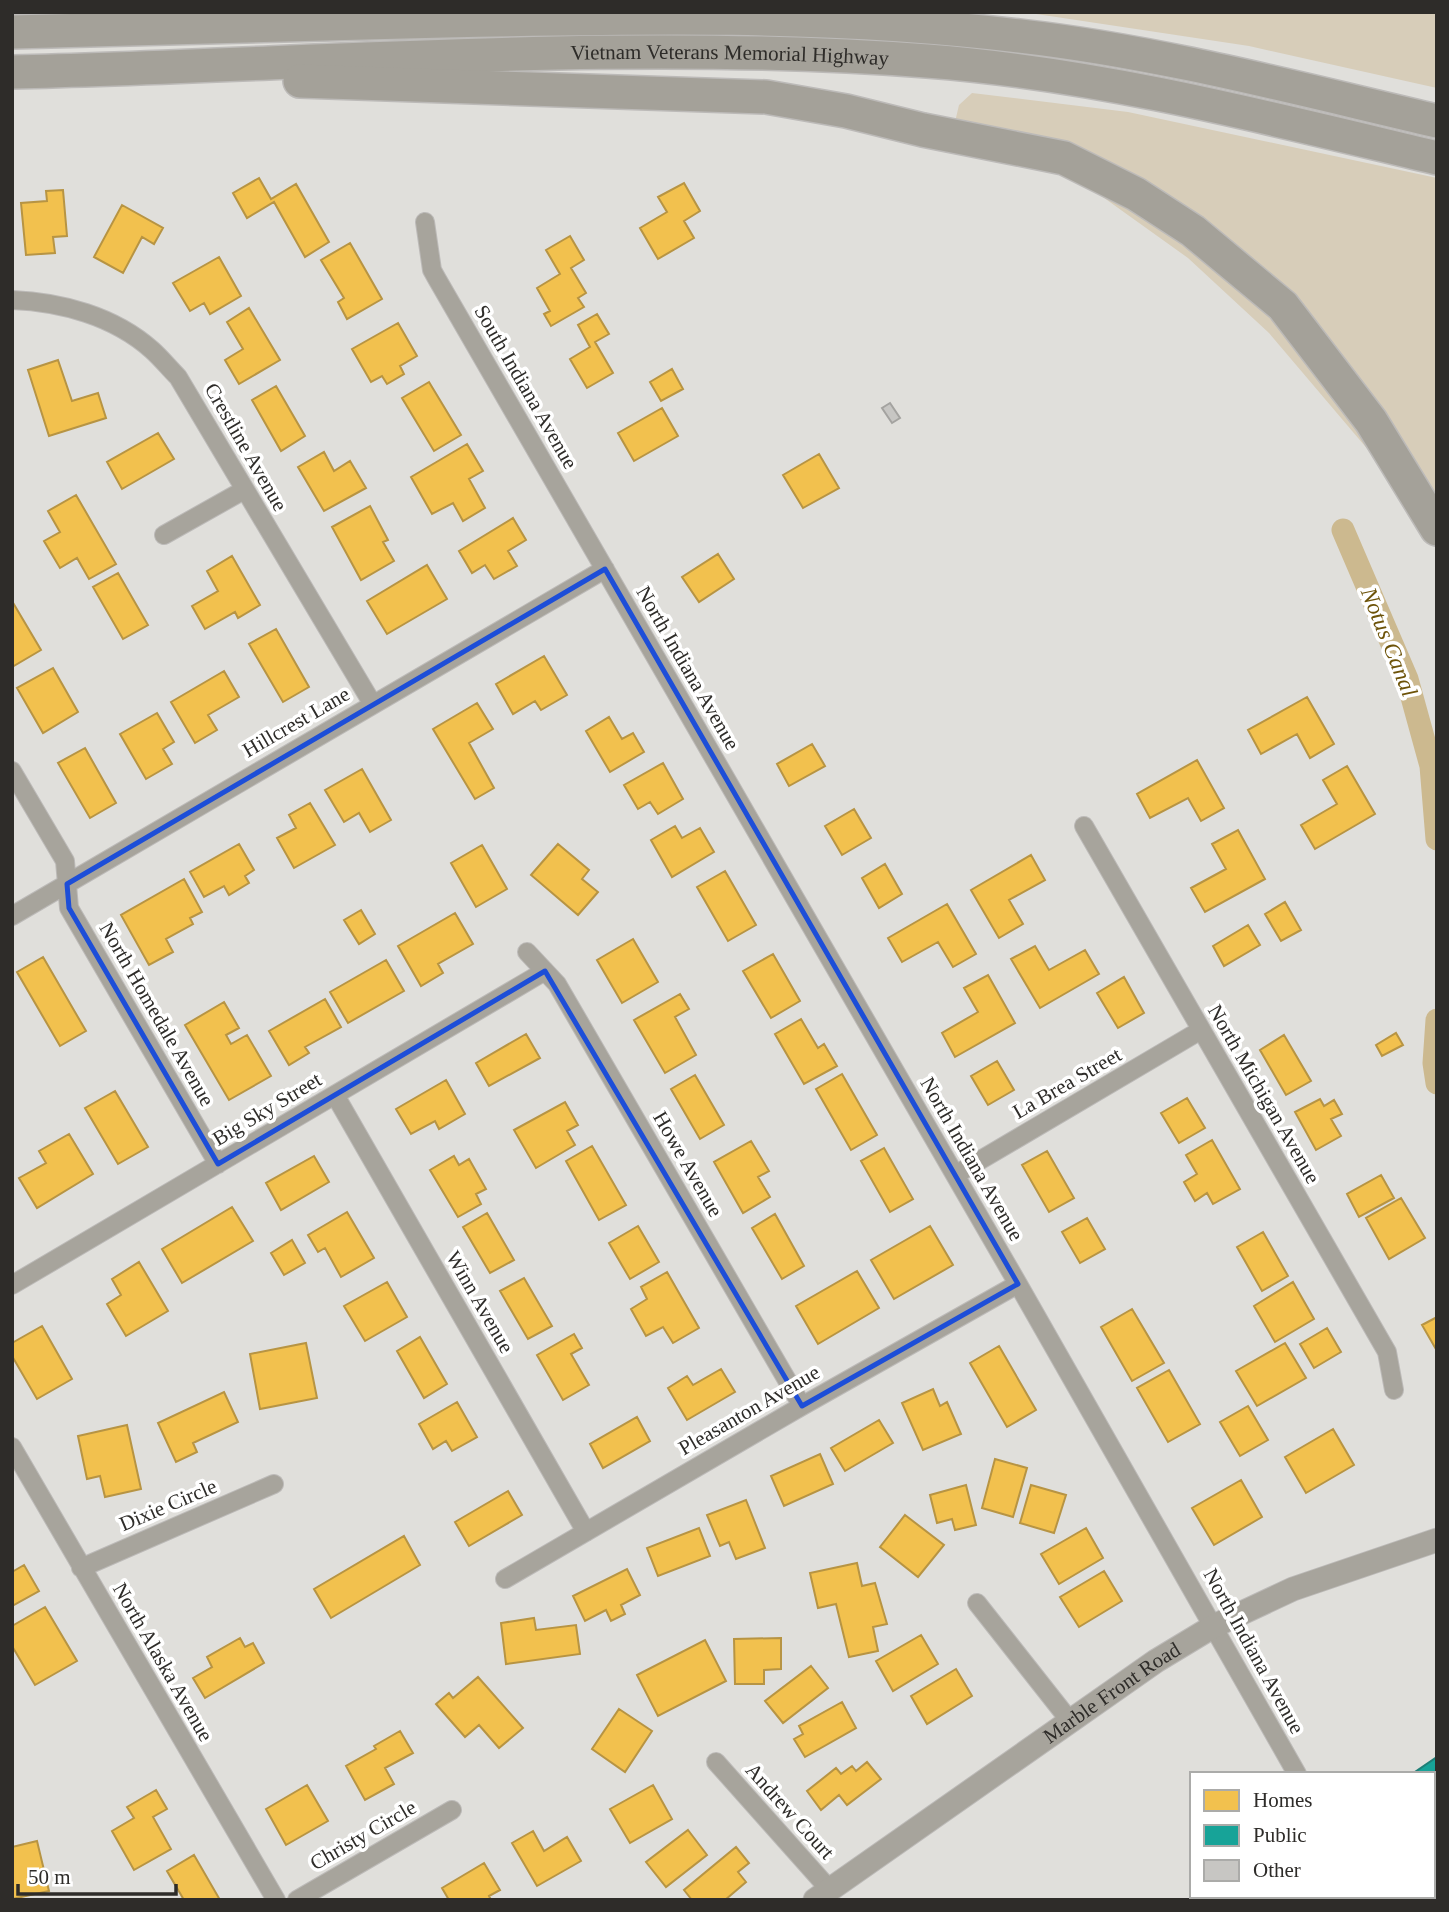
<svg xmlns="http://www.w3.org/2000/svg" width="1449" height="1912" font-family="'Times New Roman',serif">
  <rect width="100%" height="100%" fill="#e0dfdb"/>
  <path fill="#d7cdb9" d="M 1023,12 L 1437,12 L 1437,88 L 1249,46 Z
    M 972,93 L 1128,112 L 1437,178 L 1437,531 L 1269,333 L 1188,258 L 1100,195 L 955,122 L 959,105 Z"/>
  <path fill="#f2c14e" stroke="#b79443" stroke-width="2" d="M 259,178 L 271,199 L 296,184 L 329,242 L 305,257 L 274,202 L 247,218 L 233,193 Z
    M 684,183 L 700,211 L 684,221 L 694,238 L 658,259 L 640,228 L 667,212 L 658,197 Z
    M 63,190 L 67,236 L 53,237 L 55,253 L 26,255 L 21,203 L 47,201 L 46,191 Z
    M 122,205 L 163,228 L 154,244 L 142,237 L 123,273 L 94,257 Z
    M 570,236 L 584,260 L 571,268 L 586,293 L 578,298 L 584,307 L 551,326 L 544,314 L 550,311 L 537,288 L 560,274 L 546,250 Z
    M 350,243 L 382,299 L 347,319 L 338,302 L 344,298 L 321,260 Z
    M 219,257 L 241,296 L 210,314 L 204,303 L 190,311 L 173,283 Z
    M 249,308 L 280,360 L 239,384 L 225,360 L 243,349 L 227,322 Z
    M 597,314 L 609,334 L 595,342 L 613,373 L 587,388 L 570,359 L 590,347 L 578,325 Z
    M 398,323 L 417,356 L 400,366 L 404,374 L 387,384 L 382,376 L 371,382 L 352,349 Z
    M 58,360 L 72,401 L 98,393 L 106,418 L 49,436 L 28,370 Z
    M 672,369 L 683,389 L 661,401 L 650,382 Z
    M 429,382 L 461,435 L 434,451 L 402,398 Z
    M 276,386 L 305,436 L 281,451 L 252,400 Z
    M 662,408 L 678,436 L 634,461 L 618,433 Z
    M 158,433 L 174,459 L 122,489 L 107,462 Z
    M 467,444 L 483,471 L 469,479 L 485,508 L 463,521 L 453,503 L 432,514 L 411,477 Z
    M 324,452 L 334,471 L 350,461 L 366,488 L 324,511 L 298,467 Z
    M 819,454 L 839,488 L 803,508 L 783,475 Z
    M 76,495 L 116,564 L 89,579 L 77,558 L 60,568 L 44,541 L 60,532 L 48,511 Z
    M 370,506 L 388,540 L 383,542 L 394,561 L 361,580 L 332,527 Z
    M 513,518 L 526,540 L 508,551 L 517,566 L 494,579 L 485,565 L 472,573 L 459,551 Z
    M 718,554 L 734,579 L 699,602 L 682,577 Z
    M 232,556 L 260,605 L 238,618 L 235,612 L 205,629 L 192,606 L 218,591 L 207,571 Z
    M 427,565 L 447,599 L 387,634 L 367,601 Z
    M 118,573 L 148,625 L 123,639 L 93,587 Z
    M 12,601 L 41,650 L 12,667 Z
    M 276,629 L 309,687 L 283,702 L 249,644 Z
    M 544,656 L 567,695 L 541,710 L 535,701 L 513,714 L 496,684 Z
    M 53,668 L 78,712 L 43,733 L 17,688 Z
    M 224,671 L 239,697 L 208,715 L 217,730 L 195,743 L 171,702 Z
    M 1307,697 L 1334,744 L 1310,758 L 1297,734 L 1261,754 L 1248,730 Z
    M 477,703 L 493,729 L 469,743 L 494,788 L 475,799 L 433,729 Z
    M 157,713 L 174,742 L 163,749 L 172,764 L 146,779 L 120,734 Z
    M 609,717 L 622,739 L 633,733 L 644,752 L 610,772 L 586,731 Z
    M 812,744 L 825,766 L 789,786 L 777,764 Z
    M 85,748 L 116,803 L 90,818 L 58,763 Z
    M 1197,760 L 1224,808 L 1201,821 L 1188,798 L 1150,818 L 1137,794 Z
    M 663,763 L 683,799 L 658,814 L 650,802 L 638,809 L 624,785 Z
    M 1347,766 L 1375,814 L 1315,849 L 1301,825 L 1337,804 L 1323,780 Z
    M 362,769 L 391,820 L 370,832 L 359,813 L 344,822 L 325,790 Z
    M 310,803 L 335,845 L 294,868 L 277,838 L 296,828 L 289,815 Z
    M 854,809 L 871,838 L 842,855 L 825,826 Z
    M 675,826 L 682,838 L 700,828 L 714,852 L 672,877 L 651,840 Z
    M 1238,830 L 1265,879 L 1205,912 L 1191,888 L 1226,869 L 1212,844 Z
    M 239,844 L 254,870 L 245,876 L 249,883 L 229,895 L 224,886 L 204,897 L 190,872 Z
    M 558,844 L 589,870 L 582,879 L 598,892 L 578,915 L 531,875 Z
    M 482,845 L 507,889 L 476,907 L 451,863 Z
    M 1031,855 L 1045,880 L 1009,900 L 1023,924 L 999,938 L 971,890 Z
    M 885,864 L 902,894 L 879,908 L 862,878 Z
    M 725,871 L 756,925 L 728,941 L 697,887 Z
    M 184,879 L 202,912 L 190,918 L 193,924 L 166,939 L 173,952 L 149,965 L 121,915 Z
    M 1285,902 L 1301,930 L 1281,941 L 1265,914 Z
    M 947,904 L 976,954 L 953,967 L 938,942 L 902,962 L 888,938 Z
    M 361,910 L 375,934 L 359,944 L 344,920 Z
    M 455,913 L 473,944 L 438,964 L 443,973 L 421,986 L 398,946 Z
    M 1248,925 L 1260,945 L 1224,966 L 1213,946 Z
    M 633,939 L 658,982 L 622,1003 L 597,960 Z
    M 1035,946 L 1049,970 L 1085,950 L 1099,974 L 1040,1008 L 1011,959 Z
    M 773,954 L 800,1001 L 771,1018 L 743,971 Z
    M 43,957 L 86,1031 L 60,1046 L 17,972 Z
    M 386,960 L 404,991 L 348,1023 L 330,992 Z
    M 988,975 L 1015,1023 L 955,1057 L 942,1033 L 978,1012 L 964,988 Z
    M 1124,977 L 1144,1013 L 1118,1028 L 1097,993 Z
    M 680,994 L 689,1009 L 675,1017 L 696,1055 L 665,1073 L 634,1020 Z
    M 325,999 L 341,1027 L 305,1047 L 309,1053 L 289,1065 L 269,1031 Z
    M 224,1002 L 239,1028 L 226,1035 L 231,1044 L 247,1035 L 271,1076 L 229,1100 L 185,1025 Z
    M 801,1019 L 818,1048 L 824,1044 L 837,1066 L 804,1084 L 775,1034 Z
    M 1396,1033 L 1403,1045 L 1382,1056 L 1376,1045 Z
    M 526,1034 L 540,1058 L 489,1086 L 476,1063 Z
    M 1284,1035 L 1311,1081 L 1286,1095 L 1260,1050 Z
    M 997,1061 L 1014,1090 L 988,1105 L 971,1076 Z
    M 842,1074 L 877,1135 L 851,1150 L 816,1089 Z
    M 695,1075 L 724,1125 L 700,1139 L 671,1089 Z
    M 446,1080 L 465,1114 L 439,1129 L 435,1121 L 411,1134 L 396,1109 Z
    M 115,1091 L 148,1147 L 118,1164 L 85,1108 Z
    M 1187,1098 L 1205,1128 L 1179,1143 L 1161,1113 Z
    M 1320,1099 L 1324,1106 L 1334,1100 L 1342,1114 L 1331,1119 L 1341,1136 L 1316,1150 L 1295,1112 Z
    M 565,1102 L 578,1125 L 567,1131 L 575,1145 L 536,1168 L 514,1130 Z
    M 69,1134 L 93,1174 L 37,1208 L 19,1178 L 46,1163 L 39,1151 Z
    M 1212,1140 L 1240,1189 L 1213,1204 L 1207,1193 L 1195,1201 L 1184,1182 L 1197,1174 L 1186,1155 Z
    M 751,1141 L 769,1171 L 758,1177 L 770,1197 L 743,1213 L 714,1162 Z
    M 592,1146 L 626,1205 L 599,1220 L 566,1161 Z
    M 884,1148 L 913,1199 L 890,1212 L 861,1161 Z
    M 1047,1151 L 1074,1198 L 1049,1212 L 1022,1165 Z
    M 314,1156 L 329,1182 L 281,1210 L 266,1183 Z
    M 454,1156 L 459,1165 L 469,1159 L 486,1189 L 476,1194 L 481,1204 L 458,1217 L 430,1170 Z
    M 1381,1175 L 1394,1198 L 1359,1217 L 1347,1194 Z
    M 1401,1198 L 1425,1238 L 1389,1259 L 1366,1218 Z
    M 232,1207 L 253,1241 L 182,1283 L 162,1249 Z
    M 347,1212 L 374,1258 L 341,1277 L 325,1248 L 318,1252 L 308,1235 Z
    M 487,1213 L 514,1260 L 490,1273 L 463,1227 Z
    M 775,1214 L 804,1266 L 782,1279 L 752,1228 Z
    M 1087,1218 L 1105,1249 L 1080,1263 L 1062,1232 Z
    M 638,1226 L 659,1262 L 630,1279 L 609,1243 Z
    M 930,1226 L 953,1265 L 894,1299 L 871,1260 Z
    M 1263,1232 L 1288,1276 L 1262,1291 L 1237,1247 Z
    M 292,1240 L 305,1263 L 284,1275 L 271,1253 Z
    M 139,1262 L 168,1311 L 126,1336 L 107,1304 L 121,1295 L 112,1279 Z
    M 857,1271 L 879,1308 L 818,1344 L 796,1306 Z
    M 667,1272 L 699,1328 L 673,1343 L 663,1327 L 646,1336 L 631,1309 L 647,1299 L 641,1287 Z
    M 524,1278 L 552,1326 L 528,1339 L 500,1291 Z
    M 387,1282 L 407,1317 L 365,1341 L 344,1306 Z
    M 1293,1282 L 1314,1319 L 1275,1342 L 1254,1306 Z
    M 1132,1309 L 1164,1363 L 1132,1381 L 1101,1327 Z
    M 1437,1317 L 1437,1351 L 1422,1325 Z
    M 42,1326 L 72,1379 L 37,1399 L 12,1356 L 12,1343 Z
    M 1327,1328 L 1341,1352 L 1314,1368 L 1300,1344 Z
    M 574,1334 L 582,1348 L 571,1354 L 589,1385 L 563,1400 L 537,1355 Z
    M 420,1337 L 447,1384 L 424,1398 L 397,1351 Z
    M 306,1343 L 317,1398 L 260,1409 L 250,1354 Z
    M 1285,1343 L 1306,1378 L 1257,1406 L 1236,1371 Z
    M 999,1346 L 1036,1410 L 1007,1427 L 970,1363 Z
    M 721,1369 L 735,1392 L 687,1420 L 668,1388 L 687,1376 L 693,1385 Z
    M 1169,1370 L 1200,1424 L 1168,1442 L 1137,1388 Z
    M 933,1389 L 940,1406 L 947,1402 L 961,1434 L 923,1450 L 902,1403 Z
    M 224,1392 L 238,1422 L 193,1443 L 197,1452 L 176,1462 L 158,1423 Z
    M 457,1402 L 477,1437 L 452,1451 L 446,1441 L 433,1449 L 419,1424 Z
    M 1248,1406 L 1268,1440 L 1240,1456 L 1220,1422 Z
    M 637,1417 L 650,1441 L 603,1468 L 590,1444 Z
    M 879,1420 L 893,1443 L 845,1471 L 831,1448 Z
    M 127,1425 L 141,1489 L 105,1497 L 100,1476 L 87,1479 L 78,1436 Z
    M 1333,1429 L 1354,1465 L 1306,1493 L 1285,1457 Z
    M 820,1454 L 833,1484 L 784,1506 L 771,1476 Z
    M 995,1459 L 1027,1468 L 1013,1517 L 982,1508 Z
    M 1241,1480 L 1262,1517 L 1214,1545 L 1192,1508 Z
    M 966,1485 L 976,1525 L 955,1530 L 952,1519 L 937,1523 L 930,1495 Z
    M 1031,1485 L 1066,1495 L 1054,1533 L 1020,1523 Z
    M 508,1491 L 522,1515 L 469,1546 L 455,1522 Z
    M 746,1500 L 765,1548 L 736,1559 L 729,1542 L 720,1546 L 707,1515 Z
    M 905,1515 L 944,1545 L 918,1577 L 880,1547 Z
    M 699,1528 L 710,1556 L 658,1576 L 647,1548 Z
    M 1086,1528 L 1103,1558 L 1059,1584 L 1041,1554 Z
    M 404,1536 L 420,1565 L 331,1618 L 314,1589 Z
    M 857,1563 L 862,1586 L 875,1583 L 887,1624 L 873,1627 L 878,1651 L 849,1657 L 836,1604 L 818,1608 L 810,1573 Z
    M 24,1565 L 39,1591 L 12,1606 L 12,1572 Z
    M 627,1569 L 640,1595 L 621,1605 L 625,1614 L 611,1621 L 606,1610 L 585,1621 L 573,1596 Z
    M 1104,1571 L 1122,1601 L 1079,1627 L 1060,1597 Z
    M 45,1607 L 77,1661 L 35,1685 L 12,1646 L 12,1626 Z
    M 534,1618 L 536,1630 L 576,1625 L 580,1654 L 506,1664 L 501,1623 Z
    M 921,1635 L 938,1664 L 893,1691 L 876,1661 Z
    M 240,1638 L 245,1647 L 253,1643 L 264,1663 L 205,1698 L 193,1678 L 212,1667 L 207,1657 Z
    M 781,1638 L 781,1669 L 764,1670 L 764,1684 L 735,1684 L 734,1639 Z
    M 705,1640 L 726,1681 L 658,1716 L 637,1675 Z
    M 811,1666 L 828,1688 L 783,1723 L 765,1701 Z
    M 956,1669 L 972,1696 L 927,1724 L 911,1696 Z
    M 478,1677 L 523,1728 L 499,1748 L 479,1725 L 465,1737 L 436,1704 L 449,1693 L 453,1698 Z
    M 842,1702 L 856,1728 L 805,1757 L 794,1739 L 803,1734 L 799,1726 Z
    M 619,1709 L 652,1731 L 625,1772 L 592,1749 Z
    M 400,1731 L 413,1753 L 385,1768 L 394,1784 L 365,1800 L 346,1766 L 376,1749 L 374,1746 Z
    M 867,1762 L 881,1779 L 847,1805 L 839,1795 L 821,1810 L 807,1791 L 836,1768 L 841,1774 L 852,1766 L 856,1771 Z
    M 307,1785 L 328,1821 L 286,1845 L 266,1809 Z
    M 653,1785 L 672,1819 L 630,1843 L 610,1809 Z
    M 156,1790 L 167,1809 L 153,1817 L 171,1849 L 134,1870 L 112,1831 L 134,1818 L 127,1807 Z
    M 688,1830 L 707,1855 L 666,1887 L 646,1862 Z
    M 533,1831 L 544,1851 L 567,1837 L 581,1861 L 537,1886 L 512,1843 Z
    M 37,1841 L 49,1891 L 12,1899 L 12,1847 Z
    M 736,1847 L 749,1863 L 738,1872 L 746,1882 L 725,1900 L 692,1900 L 684,1890 Z
    M 194,1855 L 220,1900 L 184,1900 L 167,1871 Z
    M 484,1863 L 500,1890 L 489,1896 L 491,1900 L 449,1900 L 442,1888 Z
    M 1212,1896 L 1261,1896 L 1255,1900 L 1214,1900 Z"/>
  <path fill="#17a398" stroke="#1e7f77" stroke-width="2" d="M 1437,1757 L 1437,1773 L 1433,1776 L 1433,1774 L 1412,1774 Z"/>
  <g fill="none" stroke-linecap="round" stroke-linejoin="round">
    <path stroke="#ccb98f" stroke-width="23" d="M 1343,530 L 1407,679 L 1431,766 L 1437,839
      M 1437,1020 L 1434,1063 L 1437,1083"/>
  </g>
  <path fill="#c7c6c3" stroke="#a4a3a0" stroke-width="2" d="M 890,403 L 900,418 L 892,423 L 882,408 Z"/>
  <g fill="none" stroke-linecap="round" stroke-linejoin="round">
    <g stroke="#bcbab8" stroke-width="20">
      <path id="minor" d="M 425,222 L 432,270 L 437,279 L 1018,1284 L 1297,1774
        M 12,300 C 61,302 114,316 152,350 C 161,358 169,368 178,377 L 372,703
        M 164,535 L 244,490
        M 12,771 L 65,861 L 69,908 L 218,1164
        M 1084,826 L 1387,1352 L 1394,1390
        M 12,916 L 605,569
        M 527,952 L 557,984 L 802,1406
        M 335,1095 L 586,1532
        M 955,1175 L 1201,1030
        M 12,1285 L 545,971
        M 12,1447 L 276,1900
        M 81,1568 L 274,1484
        M 505,1579 L 802,1406 L 1018,1284
        M 977,1603 L 1070,1721
        M 716,1762 L 830,1890
        M 1367,1896 L 1369,1900
        M 297,1900 L 452,1810"/>
    </g>
    <g stroke="#bcbab8" stroke-width="25">
      <g id="tertiary">
        <path id="s1" d="M 815,1900 L 1156,1661 L 1214,1626 L 1293,1589 L 1437,1540"/>
      </g>
    </g>
    <g stroke="#bcbab8" stroke-width="36">
      <g id="motorway">
        <path d="M 12,32 C 156,29 300,25 445,21 C 636,17 830,13 1020,36 C 1161,52 1299,89 1437,121"/>
        <path id="s2" d="M 12,72 C 317,65 623,38 927,61 C 1100,74 1269,118 1437,158"/>
        <path d="M 300,81 L 766,97 L 846,111 L 923,130 L 1064,158 L 1136,194 L 1193,231 L 1283,306 L 1371,421 L 1437,529"/>
      </g>
    </g>
    <use href="#minor" stroke="#a7a49c" stroke-width="18"/>
    <use href="#tertiary" stroke="#a7a49c" stroke-width="23"/>
    <use href="#motorway" stroke="#a4a199" stroke-width="33"/>
  </g>
  <path fill="none" stroke="#1d4ed8" stroke-width="5" stroke-linejoin="round" d="M 605,569 L 1018,1284 L 802,1406 L 545,971 L 218,1164 L 69,908 L 67,884 Z"/>
  <g text-anchor="middle" dominant-baseline="central" stroke-width="7" stroke-linejoin="round" paint-order="stroke">
    <g font-size="21" fill="#2e2c29" stroke="#fff">
      <text stroke="none"><textPath href="#s2" startOffset="718">Vietnam Veterans Memorial Highway</textPath></text>
      <text transform="translate(526 387) rotate(60)">South Indiana Avenue</text>
      <text transform="translate(246 447) rotate(60)">Crestline Avenue</text>
      <text transform="translate(688 668) rotate(60)">North Indiana Avenue</text>
      <text transform="translate(296 722) rotate(-30)">Hillcrest Lane</text>
      <text transform="translate(157 1014) rotate(60)">North Homedale Avenue</text>
      <text transform="translate(1067 1083) rotate(-30)">La Brea Street</text>
      <text transform="translate(1264 1094) rotate(60)">North Michigan Avenue</text>
      <text transform="translate(267 1109) rotate(-31)">Big Sky Street</text>
      <text transform="translate(972 1159) rotate(60)">North Indiana Avenue</text>
      <text transform="translate(688 1164) rotate(60)">Howe Avenue</text>
      <text transform="translate(480 1302) rotate(60)">Winn Avenue</text>
      <text transform="translate(749 1410) rotate(-30)">Pleasanton Avenue</text>
      <text transform="translate(168 1505) rotate(-23)">Dixie Circle</text>
      <text transform="translate(1254 1651) rotate(61)">North Indiana Avenue</text>
      <text transform="translate(163 1662) rotate(60)">North Alaska Avenue</text>
      <text stroke="none"><textPath href="#s1" startOffset="362">Marble Front Road</textPath></text>
      <text transform="translate(790 1811) rotate(48)">Andrew Court</text>
      <text transform="translate(363 1835) rotate(-30)">Christy Circle</text>
    </g>
    <g font-size="23" font-style="italic" fill="#6d5309" stroke="#fff">
      <text transform="translate(1389 642) rotate(68)">Notus Canal</text>
    </g>
  </g>
  <rect width="1449" height="1912" fill="none" stroke="#2e2c29" stroke-width="28"/>
  <rect x="1190" y="1772" width="245" height="126" fill="#ffffff" stroke="#ababa9" stroke-width="2"/>
  <rect x="1204" y="1790" width="35" height="21" fill="#f2c14e" stroke="#ababa9" stroke-width="2"/>
  <text x="1253" y="1807" font-size="21" fill="#2e2c29">Homes</text>
  <rect x="1204" y="1825" width="35" height="21" fill="#17a398" stroke="#ababa9" stroke-width="2"/>
  <text x="1253" y="1842" font-size="21" fill="#2e2c29">Public</text>
  <rect x="1204" y="1860" width="35" height="21" fill="#c7c6c3" stroke="#ababa9" stroke-width="2"/>
  <text x="1253" y="1877" font-size="21" fill="#2e2c29">Other</text>
  <path d="M18 1884v10h158v-10" fill="none" stroke="#2e2c29" stroke-width="3.5"/>
  <text x="28" y="1884" font-size="21" fill="#2e2c29" stroke="#ffffff" stroke-width="5" paint-order="stroke">50 m</text>
</svg>
